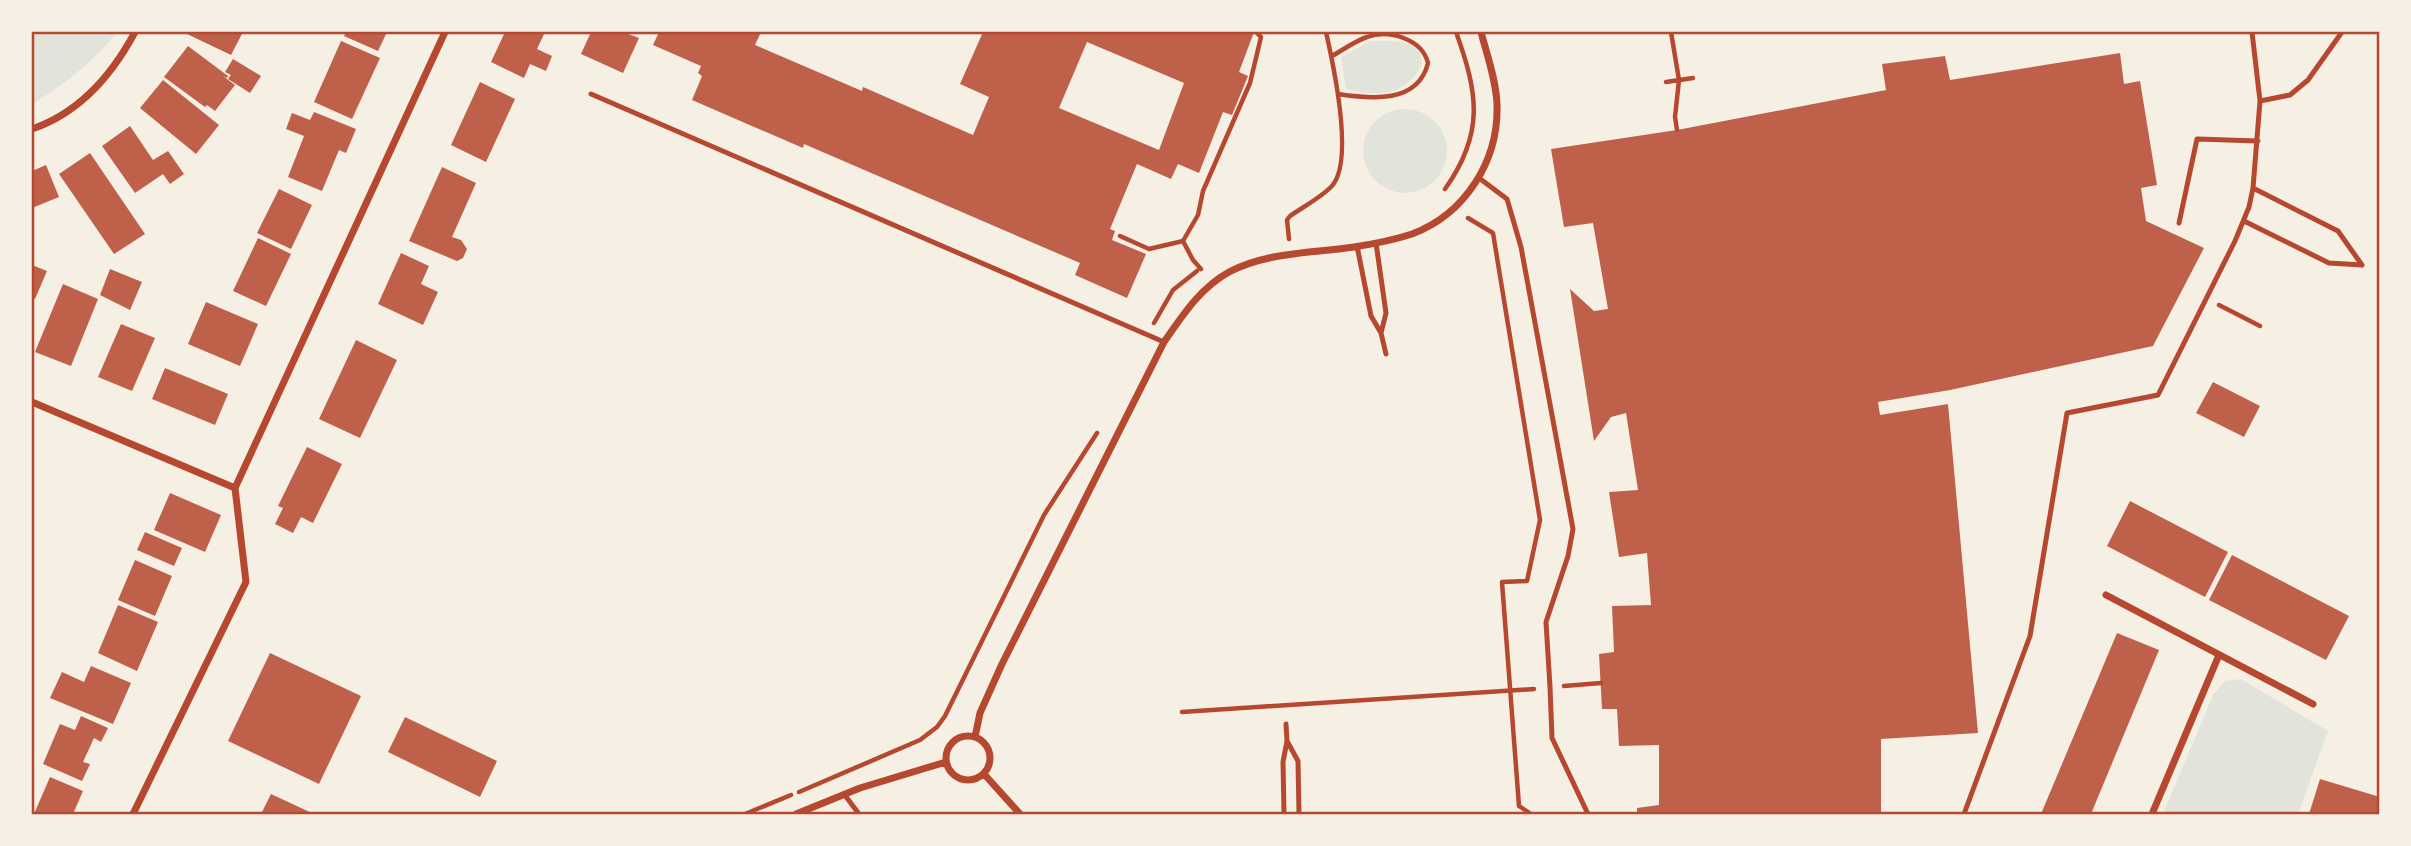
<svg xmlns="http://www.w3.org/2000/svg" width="2411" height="846" font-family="Spectral,serif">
  <rect width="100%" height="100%" fill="#f6efe4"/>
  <path fill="#e2e4dc" d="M 32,32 L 116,32 C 101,56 57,90 32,104 Z
    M 1370,41 C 1383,41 1400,39 1412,46 C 1437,62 1407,88 1390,92 C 1376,95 1360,93 1346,89 L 1341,57 Z
    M1363 151a42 42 0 1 1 84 0a42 42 0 1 1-84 0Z
    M 2241,679 L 2328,731 L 2298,814 L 2163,814 L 2213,695 L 2225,681 Z"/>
  <path fill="#bf614a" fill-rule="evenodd" d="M 188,32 L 243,32 L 231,55 L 187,34 Z
    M 346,32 L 387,32 L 378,51 L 344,36 Z
    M 505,32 L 545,32 L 537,49 L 552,56 L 546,71 L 530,64 L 524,78 L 491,62 Z
    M 591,32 L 623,32 L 639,38 L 623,73 L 581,54 Z
    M 659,32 L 761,32 L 755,45 L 862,91 L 863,87 L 973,135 L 989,97 L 960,84 L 983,32 L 1254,32 L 1239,72 L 1248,76 L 1232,115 L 1223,112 L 1199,173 L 1178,164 L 1171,179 L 1137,164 L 1110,229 L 1115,231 L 1112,240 L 1146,254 L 1127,298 L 1075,275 L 1080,263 L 804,144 L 803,148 L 692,100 L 702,76 L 698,73 L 701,66 L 653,45 ZM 1087,42 L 1184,83 L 1159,150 L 1059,108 Z
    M 341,41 L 380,58 L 352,119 L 314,102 Z
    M 188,46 L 228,76 L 227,78 L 223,76 L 235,85 L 215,111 L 207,105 L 205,107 L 164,77 Z
    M 2120,53 L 2124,84 L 2140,81 L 2157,185 L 2141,188 L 2146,221 L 2204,248 L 2153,346 L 1950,390 L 1878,402 L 1880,415 L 1948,404 L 1978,733 L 1881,739 L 1881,814 L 1637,814 L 1637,808 L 1659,805 L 1659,745 L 1619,746 L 1617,709 L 1602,709 L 1599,654 L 1614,652 L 1612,606 L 1651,605 L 1647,553 L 1619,557 L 1609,492 L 1638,490 L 1626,413 L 1611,417 L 1594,441 L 1570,289 L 1594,311 L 1608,309 L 1593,223 L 1564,227 L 1551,149 L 1677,130 L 1886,90 L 1882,64 L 1945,56 L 1950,80 Z
    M 233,59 L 261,76 L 250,93 L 228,79 L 231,75 L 225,72 Z
    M 163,80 L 219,125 L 196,154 L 140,108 Z
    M 480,82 L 515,99 L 486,162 L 451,145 Z
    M 314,112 L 356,129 L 346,153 L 339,150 L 322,191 L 288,177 L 304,136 L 286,129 L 292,113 L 310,120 Z
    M 130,126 L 153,160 L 168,151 L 184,174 L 170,184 L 163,174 L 135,193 L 102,146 Z
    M 90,153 L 145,234 L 114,254 L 59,174 Z
    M 46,165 L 59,197 L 32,208 L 32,171 Z
    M 442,167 L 476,183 L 452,237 L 461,240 L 467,249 L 463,258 L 457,261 L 409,241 Z
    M 279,189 L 312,205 L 291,249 L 257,233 Z
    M 258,238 L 291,254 L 266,306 L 233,291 Z
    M 401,253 L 429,266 L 421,284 L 438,292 L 423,325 L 378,304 Z
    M 32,265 L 47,271 L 35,299 L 32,298 Z
    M 110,269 L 142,282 L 130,310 L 100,295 Z
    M 63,284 L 98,299 L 71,366 L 35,352 Z
    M 206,302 L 258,324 L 240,366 L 188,344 Z
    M 121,324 L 155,338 L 132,391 L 98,377 Z
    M 356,340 L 397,360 L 360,438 L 319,419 Z
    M 165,368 L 228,394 L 215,425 L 152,399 Z
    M 2213,382 L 2260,406 L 2244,437 L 2196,413 Z
    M 307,447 L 342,464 L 313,523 L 301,517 L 293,533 L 275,524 L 283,508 L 278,506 Z
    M 170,493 L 221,515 L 205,552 L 154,530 Z
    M 2130,501 L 2228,552 L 2205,597 L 2107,546 Z
    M 145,532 L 182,548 L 174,566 L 137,550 Z
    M 2232,555 L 2349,616 L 2326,660 L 2209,600 Z
    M 135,560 L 172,576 L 155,616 L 118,600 Z
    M 118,605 L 158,622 L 137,671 L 98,653 Z
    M 2117,633 L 2159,650 L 2091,814 L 2041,814 Z
    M 270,653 L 361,696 L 319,784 L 228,741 Z
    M 91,666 L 131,683 L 113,724 L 50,698 L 62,672 L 84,682 Z
    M 81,716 L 108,728 L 101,742 L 94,738 L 83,762 L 90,764 L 82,781 L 43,764 L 60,724 L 75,730 Z
    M 405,717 L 497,761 L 480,797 L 388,752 Z
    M 50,777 L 83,791 L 73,814 L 34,814 Z
    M 2320,779 L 2380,797 L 2380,814 L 2309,814 Z
    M 271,794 L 314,814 L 261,814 Z"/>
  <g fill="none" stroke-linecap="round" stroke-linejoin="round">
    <path stroke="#b5482f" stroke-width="4.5" d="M 1671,32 L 1679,80 L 1675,117 L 1677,130
      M 1332,56 C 1343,50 1355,41 1367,37 C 1389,29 1422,39 1428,63 C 1418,104 1371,99 1338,94
      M 1666,82 L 1693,78
      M 1445,189 C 1485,133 1478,93 1456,32
      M 1468,218 L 1493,233 L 1540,520 L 1527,581 L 1502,582 L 1519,806 L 1531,814
      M 1120,236 L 1149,249 L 1183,241
      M 1289,239 L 1287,220 L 1290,216 C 1303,207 1320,198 1331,187 C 1355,163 1333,63 1326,32
      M 1201,269 L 1193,260 L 1183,241 L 1198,215 L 1203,191 L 1250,83 L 1261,37 L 1256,32
      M 2219,305 L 2260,326
      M 1154,323 L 1173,290 L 1197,271
      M 1564,686 L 1601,683
      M 1182,712 L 1534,689
      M 799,792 L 920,740 L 937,727 L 945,716 L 1044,515 L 1097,433
      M 745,814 L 791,795"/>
    <path stroke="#b5482f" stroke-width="5" d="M 591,94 L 1164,342
      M 2260,101 L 2290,95 L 2308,80 L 2342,32
      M 1479,178 L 1507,199 L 1521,247 L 1573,529 L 1568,556 L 1546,622 L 1550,687 L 1552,738 L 1588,814
      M 2253,188 L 2338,231 L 2362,265
      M 2244,221 L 2329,263 L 2362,265
      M 2179,223 L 2197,139 L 2258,141
      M 1376,243 L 1386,313 L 1381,333
      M 1357,246 L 1371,316 L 1381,333 L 1386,354
      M 1287,741 L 1298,761 L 1299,814
      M 844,794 L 859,814
      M 1284,814 L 1283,762 L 1287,741 L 1286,724
      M 1964,814 L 2030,636 L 2067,413 L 2158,395 L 2235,241 L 2249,207 L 2253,188 L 2260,101 L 2252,32"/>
    <path stroke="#b5482f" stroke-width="7" d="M 32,129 C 79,113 112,75 135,32
      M 32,402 L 235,488
      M 2106,595 L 2313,704
      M946 758a22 22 0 1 1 44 0a22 22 0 1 1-44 0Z
      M 975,737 L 980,713 L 1002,664 L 1164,342 C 1183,315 1200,288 1229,272 C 1266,252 1314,253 1354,247 C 1373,244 1394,240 1412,234 C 1465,214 1499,161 1497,104 C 1496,80 1487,55 1481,32
      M 984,774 L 1020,814
      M 133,814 L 246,582 L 235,488 L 445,32
      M 796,814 L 860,788 L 946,762
      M 2152,814 L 2219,655"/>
  </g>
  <rect width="2411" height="846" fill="none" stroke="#f6efe4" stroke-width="66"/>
  <rect x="33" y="33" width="2345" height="780" fill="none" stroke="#b5482f" stroke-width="2.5"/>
</svg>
